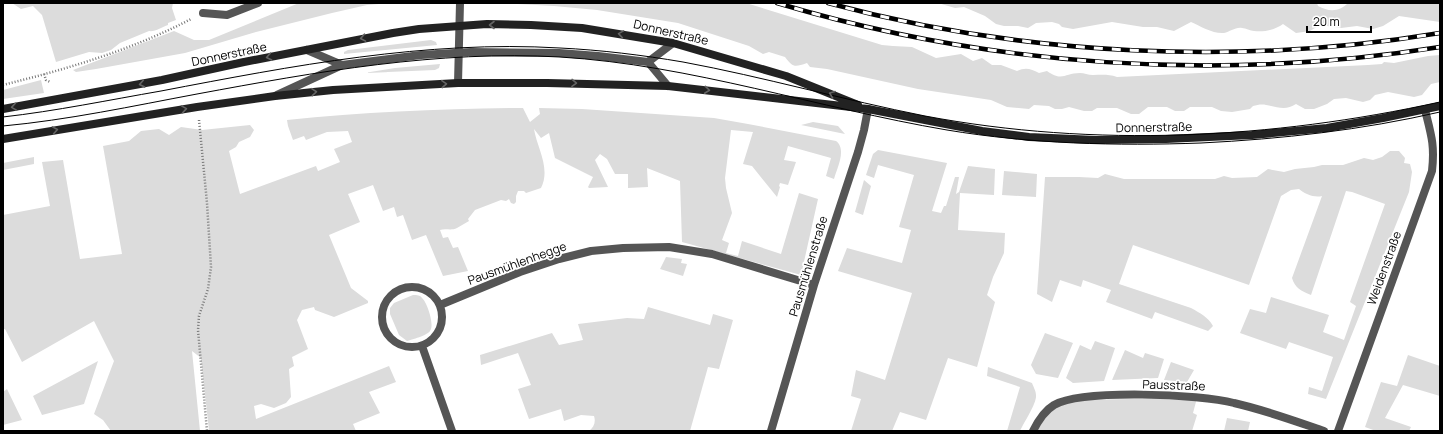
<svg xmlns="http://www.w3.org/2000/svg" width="1443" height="434" font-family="Manrope,sans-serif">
  <rect width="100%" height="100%" fill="#fff"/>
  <path fill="#dcdcdc" d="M 12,3 L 173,3 L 172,8 L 176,20 L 168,23 L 168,25 C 162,27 155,32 149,31 L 120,43 L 111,50 L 102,53 L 89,52 L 56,62 L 42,15 L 33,6 L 21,9 Z
    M 299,3 L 391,3 L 367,5 L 332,13 L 256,32 L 185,53 L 96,69 L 76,72 L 73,70 L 174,31 L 194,40 L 209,40 Z
    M 496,3 L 746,3 L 882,45 L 893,46 L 912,47 L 936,58 L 961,54 L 973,61 L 982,58 L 992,65 L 1001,65 L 1017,71 C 1026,67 1031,69 1039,73 L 1047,71 C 1062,82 1065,73 1080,73 C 1084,73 1088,75 1093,75 C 1102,75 1108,74 1117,77 L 1368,65 L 1382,64 L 1384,62 L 1394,63 L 1428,56 L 1440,55 L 1440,82 L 1431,84 L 1422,95 L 1414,97 L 1388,92 L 1375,95 L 1370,100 L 1363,102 L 1346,98 L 1334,99 L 1327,104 L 1314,109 L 1305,109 L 1296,104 C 1286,111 1277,107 1266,105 C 1262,104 1257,105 1253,106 L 1250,109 L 1232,112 L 1221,111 L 1212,107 L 1190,107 L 1184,111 L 1175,111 L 1167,107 L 1148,107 L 1139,114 L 1131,114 L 1117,108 L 1097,108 L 1092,111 L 1084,111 L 1069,107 L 1062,109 L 1055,109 L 1049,106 L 1034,105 L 1029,109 L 1007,107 L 991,100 L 918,89 L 827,69 L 810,67 L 807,63 C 795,67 793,68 785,57 L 769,52 L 763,54 L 749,46 L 678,23 L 597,10 L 554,6 Z
    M 938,3 L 1317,3 L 1318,6 C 1329,12 1339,12 1348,3 L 1440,3 L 1440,22 L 1399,16 L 1383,26 L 1373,29 L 1357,26 L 1341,28 L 1320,25 L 1310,31 L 1296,33 L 1283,24 C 1275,30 1264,32 1254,31 C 1250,31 1246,28 1242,28 C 1235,27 1230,32 1224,33 C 1213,34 1200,26 1191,22 L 1174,31 L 1157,27 L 1143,27 L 1112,22 L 1073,29 L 1062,27 L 1059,24 L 1052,22 L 1036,23 L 1028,28 L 1018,26 L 1004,26 L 996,24 L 985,16 L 964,7 L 955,8 Z
    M 431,40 L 436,42 L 437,45 L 344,54 L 344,52 L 348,50 Z
    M 440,64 L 439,68 L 435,70 L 364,73 L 395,68 Z
    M 41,80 L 44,93 L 3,99 L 3,90 Z
    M 513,108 L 523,108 L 530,122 L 540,114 L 539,108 L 582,109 L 714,118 L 748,124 L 836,141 C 847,149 837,168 834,179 L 826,176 L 831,158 L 788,146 L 784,160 L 796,162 L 788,185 L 780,183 L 779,186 L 780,187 L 777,197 L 752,166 L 743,164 L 753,132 L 731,130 L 725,178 L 726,188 L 732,213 L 722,240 L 729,243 L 726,253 L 738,256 L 742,241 L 781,254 L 799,193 L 818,199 L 801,275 L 682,242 L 680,181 L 647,168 L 648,187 L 628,188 L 628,174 L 615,174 L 607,159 L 600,154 L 595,160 L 608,187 L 589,188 L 588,187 L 593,177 L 555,158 L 549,133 L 541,138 L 534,129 C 537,148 551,168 541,188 L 526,193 L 524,191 L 518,191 L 516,196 L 516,202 L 514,204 L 511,203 L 509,199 L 506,201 L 501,200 L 475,210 L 468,219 L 469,221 C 465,223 461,226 457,228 C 451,231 446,228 440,230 L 443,238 L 448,237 L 453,248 L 458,247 L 468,271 L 443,276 L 426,235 L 412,240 L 403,215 L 397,217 L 394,207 L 383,211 L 373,185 L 348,194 L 360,222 L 329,235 L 351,288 L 368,301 L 368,303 L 334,317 L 315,310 L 314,307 L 302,310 L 297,320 L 308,349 L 292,357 L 294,366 L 289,369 L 291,397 L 286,403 L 274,408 L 261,404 L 254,406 L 256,419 L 389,366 L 396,382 L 369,392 L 380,413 L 353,424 L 356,431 L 209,431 L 201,358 L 192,351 L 200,431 L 111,431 L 103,420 L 94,414 L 114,361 L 94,321 L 22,362 L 5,329 L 3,329 L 3,215 L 50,206 L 42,162 L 63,160 L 80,259 L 122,254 L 103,146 L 129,141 L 141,131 L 159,129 L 169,135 L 181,127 L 202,130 L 250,125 L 254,130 L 250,137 L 239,142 L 236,147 L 229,151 L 240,194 L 316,166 L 318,171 L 340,162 L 334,149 L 352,142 L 348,131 L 327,132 L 306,140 L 304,136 L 293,140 L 288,126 L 287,120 C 362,112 438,109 513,108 Z
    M 813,122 L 838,126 L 845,134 L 801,125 Z
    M 878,150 L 947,163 L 932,211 L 941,213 L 944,206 L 946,206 L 955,177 L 959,177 L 956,194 L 959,192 L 968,166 L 995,169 L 994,195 L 960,193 L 958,230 L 1005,233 L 1004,253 L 993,277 L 987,295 L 995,302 L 977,367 L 948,358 L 926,420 L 900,412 L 892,431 L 851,431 L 861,399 L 851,396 L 856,370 L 885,380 L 912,293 L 838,271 L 847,248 L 902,263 L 911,230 L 899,227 L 914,175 L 878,165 L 874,178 L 866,175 L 873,154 Z
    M 1390,151 L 1399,151 L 1405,158 L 1404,163 L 1410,164 L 1412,172 L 1409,192 L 1326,399 L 1308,394 L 1309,387 L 1322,391 L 1333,357 L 1289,342 L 1286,349 L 1240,333 L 1250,309 L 1266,313 L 1271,297 L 1329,315 L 1323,332 L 1344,340 L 1356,306 L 1350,302 L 1385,204 L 1352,192 L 1346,191 L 1311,295 C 1301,291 1295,288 1292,278 L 1322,196 C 1314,198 1305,194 1299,189 L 1291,190 L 1281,196 L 1249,285 L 1133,245 L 1119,284 L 1191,308 C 1200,313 1208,317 1213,326 L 1208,331 L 1155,312 L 1152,319 L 1106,302 L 1111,290 L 1083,280 L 1081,287 L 1060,280 L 1052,302 L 1037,294 L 1045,177 L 1079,177 L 1098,178 L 1105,174 L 1124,179 L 1215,179 L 1224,176 L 1232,178 L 1257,177 L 1268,169 L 1284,172 L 1295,169 L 1314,167 L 1322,165 L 1343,165 L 1364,158 L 1373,160 L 1382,157 Z
    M 34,157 L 34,164 L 3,170 L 3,163 Z
    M 1004,171 L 1037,174 L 1036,197 L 1002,195 Z
    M 864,180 L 871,186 L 863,215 L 855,212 Z
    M 666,257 L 682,259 L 681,263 L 687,264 L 683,276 L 660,269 Z
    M 413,295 C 417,295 420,295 422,298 C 427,302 435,325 430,331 C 428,335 411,340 407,341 L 399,335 L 390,314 L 390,308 L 394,303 Z
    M 648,307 L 710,325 L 713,314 L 733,320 L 719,369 L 708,367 L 690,431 L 589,431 C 594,427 596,422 594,416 L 581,415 L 564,421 L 561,409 L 529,419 L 518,389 L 531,385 L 518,353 L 481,365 L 480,355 L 552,333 L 559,345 L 583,340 L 578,324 L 627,318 L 644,319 Z
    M 1045,333 L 1073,343 L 1058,378 L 1036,374 L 1031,365 Z
    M 1095,341 L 1115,348 L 1104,381 L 1073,383 L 1066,378 L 1080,345 L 1091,350 Z
    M 1125,350 L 1143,358 L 1145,353 L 1164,359 L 1158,378 L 1112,380 Z
    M 1408,355 L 1440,366 L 1440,396 L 1403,385 L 1385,418 L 1411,427 L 1409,431 L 1376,431 L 1365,427 L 1381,382 L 1397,386 Z
    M 98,361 L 84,404 L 42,415 L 33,396 Z
    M 1171,362 L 1194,370 L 1187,382 L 1164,380 Z
    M 988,367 L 1032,383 C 1033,386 1036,391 1036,395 C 1037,403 1024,422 1020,431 L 1007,431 L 1020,387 L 987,376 Z
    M 7,389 L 22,420 L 3,425 L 3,392 Z
    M 1197,398 L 1193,413 L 1197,415 L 1192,431 L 1033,431 L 1042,415 L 1066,400 Z
    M 1227,418 L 1250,422 L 1248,431 L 1224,431 Z"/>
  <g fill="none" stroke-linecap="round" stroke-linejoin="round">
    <path stroke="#777" stroke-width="2.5" stroke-dasharray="1 2" stroke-linecap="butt" d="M 44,74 L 46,80 L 50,82
      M 3,85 C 67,69 132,50 191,19
      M 199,120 L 207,203 L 211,267 L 208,289 L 199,316 L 198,330 L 207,431"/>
    <path stroke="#555" stroke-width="8" d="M 307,50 L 342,65
      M 648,62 L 668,86
      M 277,95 L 342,65 L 421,55 L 471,52 L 559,53 L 598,56 L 648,62 L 673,43"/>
    <path stroke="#555" stroke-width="8" d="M 203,13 L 227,15 L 258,3
      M 458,83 L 460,3
      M382 317a30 30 0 1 1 60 0a30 30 0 1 1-60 0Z
      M 440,305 L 520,272 L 559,259 L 591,251 L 623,248 L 669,247 L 712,254 L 814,285
      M 422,346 L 452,431
      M 771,431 L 814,285 L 858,152 L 864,130 L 868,109
      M 1033,431 C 1038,421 1044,411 1054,405 C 1083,389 1200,394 1234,403 C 1265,410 1295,421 1324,431
      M 1338,431 L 1432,171 C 1435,145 1431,134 1425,110"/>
    <path stroke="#222" stroke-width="8" d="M 3,109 L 162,80 L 244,62 L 393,33 L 419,29 L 487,24 L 531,25 L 582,28 L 673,43 L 786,76 L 858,105
      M 3,139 L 197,107 L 275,96 L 333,90 L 458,83 L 547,83 L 668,86 L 868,109 L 982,131 L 1029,137 L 1096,140 L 1166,139 L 1252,135 L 1327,128 L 1383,118 L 1440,106"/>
    <path stroke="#000" stroke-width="1" d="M 3,117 C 56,111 109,100 161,91 C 292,66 426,40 560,48 C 601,50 642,55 683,62 C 764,77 844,100 925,116 C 1095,148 1272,139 1440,102
      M 3,126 C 68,120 133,106 197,94 C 316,72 438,50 560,57 C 692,65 817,108 947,130 C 1031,144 1116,146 1201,143 C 1282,139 1362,130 1440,112"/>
    <g stroke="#000" stroke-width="4.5">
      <path id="rail" d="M 777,3 C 991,67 1220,82 1440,47
        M 828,3 C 1023,56 1241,66 1440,33"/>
    </g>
    <use href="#rail" stroke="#fff" stroke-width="3" stroke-dasharray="9" stroke-linecap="butt"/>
  </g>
  <defs><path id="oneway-chevron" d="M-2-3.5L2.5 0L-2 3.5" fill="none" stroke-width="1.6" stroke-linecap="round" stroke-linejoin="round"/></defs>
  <g stroke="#646464">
    <use href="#oneway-chevron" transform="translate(492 25) rotate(180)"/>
    <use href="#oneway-chevron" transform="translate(621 34) rotate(-171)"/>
    <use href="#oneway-chevron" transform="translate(363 38) rotate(170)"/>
    <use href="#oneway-chevron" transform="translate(269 57) rotate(169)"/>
    <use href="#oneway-chevron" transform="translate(574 83) rotate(1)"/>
    <use href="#oneway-chevron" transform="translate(142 84) rotate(169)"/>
    <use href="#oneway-chevron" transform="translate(444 84) rotate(-3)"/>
    <use href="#oneway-chevron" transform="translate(707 90) rotate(6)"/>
    <use href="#oneway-chevron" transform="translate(314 92) rotate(-5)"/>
    <use href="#oneway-chevron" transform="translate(832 94) rotate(-159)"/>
    <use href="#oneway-chevron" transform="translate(14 107) rotate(171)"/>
    <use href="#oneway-chevron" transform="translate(184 109) rotate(-9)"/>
    <use href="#oneway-chevron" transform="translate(55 130) rotate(-10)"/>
  </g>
  <g text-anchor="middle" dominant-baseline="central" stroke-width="3.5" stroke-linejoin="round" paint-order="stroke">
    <g font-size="12" fill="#000" stroke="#fff">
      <text transform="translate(671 32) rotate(13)">Donnerstraße</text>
      <text transform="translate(229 54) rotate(-12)">Donnerstraße</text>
      <text transform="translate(1154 127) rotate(-1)">Donnerstraße</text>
      <text transform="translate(517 263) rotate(-20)">Pausmühlenhegge</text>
      <text transform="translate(808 266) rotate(-73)">Pausmühlenstraße</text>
      <text transform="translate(1384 268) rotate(-70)">Weidenstraße</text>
      <text transform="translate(1174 385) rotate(2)">Pausstraße</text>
    </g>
  </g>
  <rect width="1443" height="434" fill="none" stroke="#000000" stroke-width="8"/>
  <path d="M1307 26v6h64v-6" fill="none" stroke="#000000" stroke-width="2"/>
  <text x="1313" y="26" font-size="12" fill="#000000" stroke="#ffffff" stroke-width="3" paint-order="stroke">20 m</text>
</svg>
